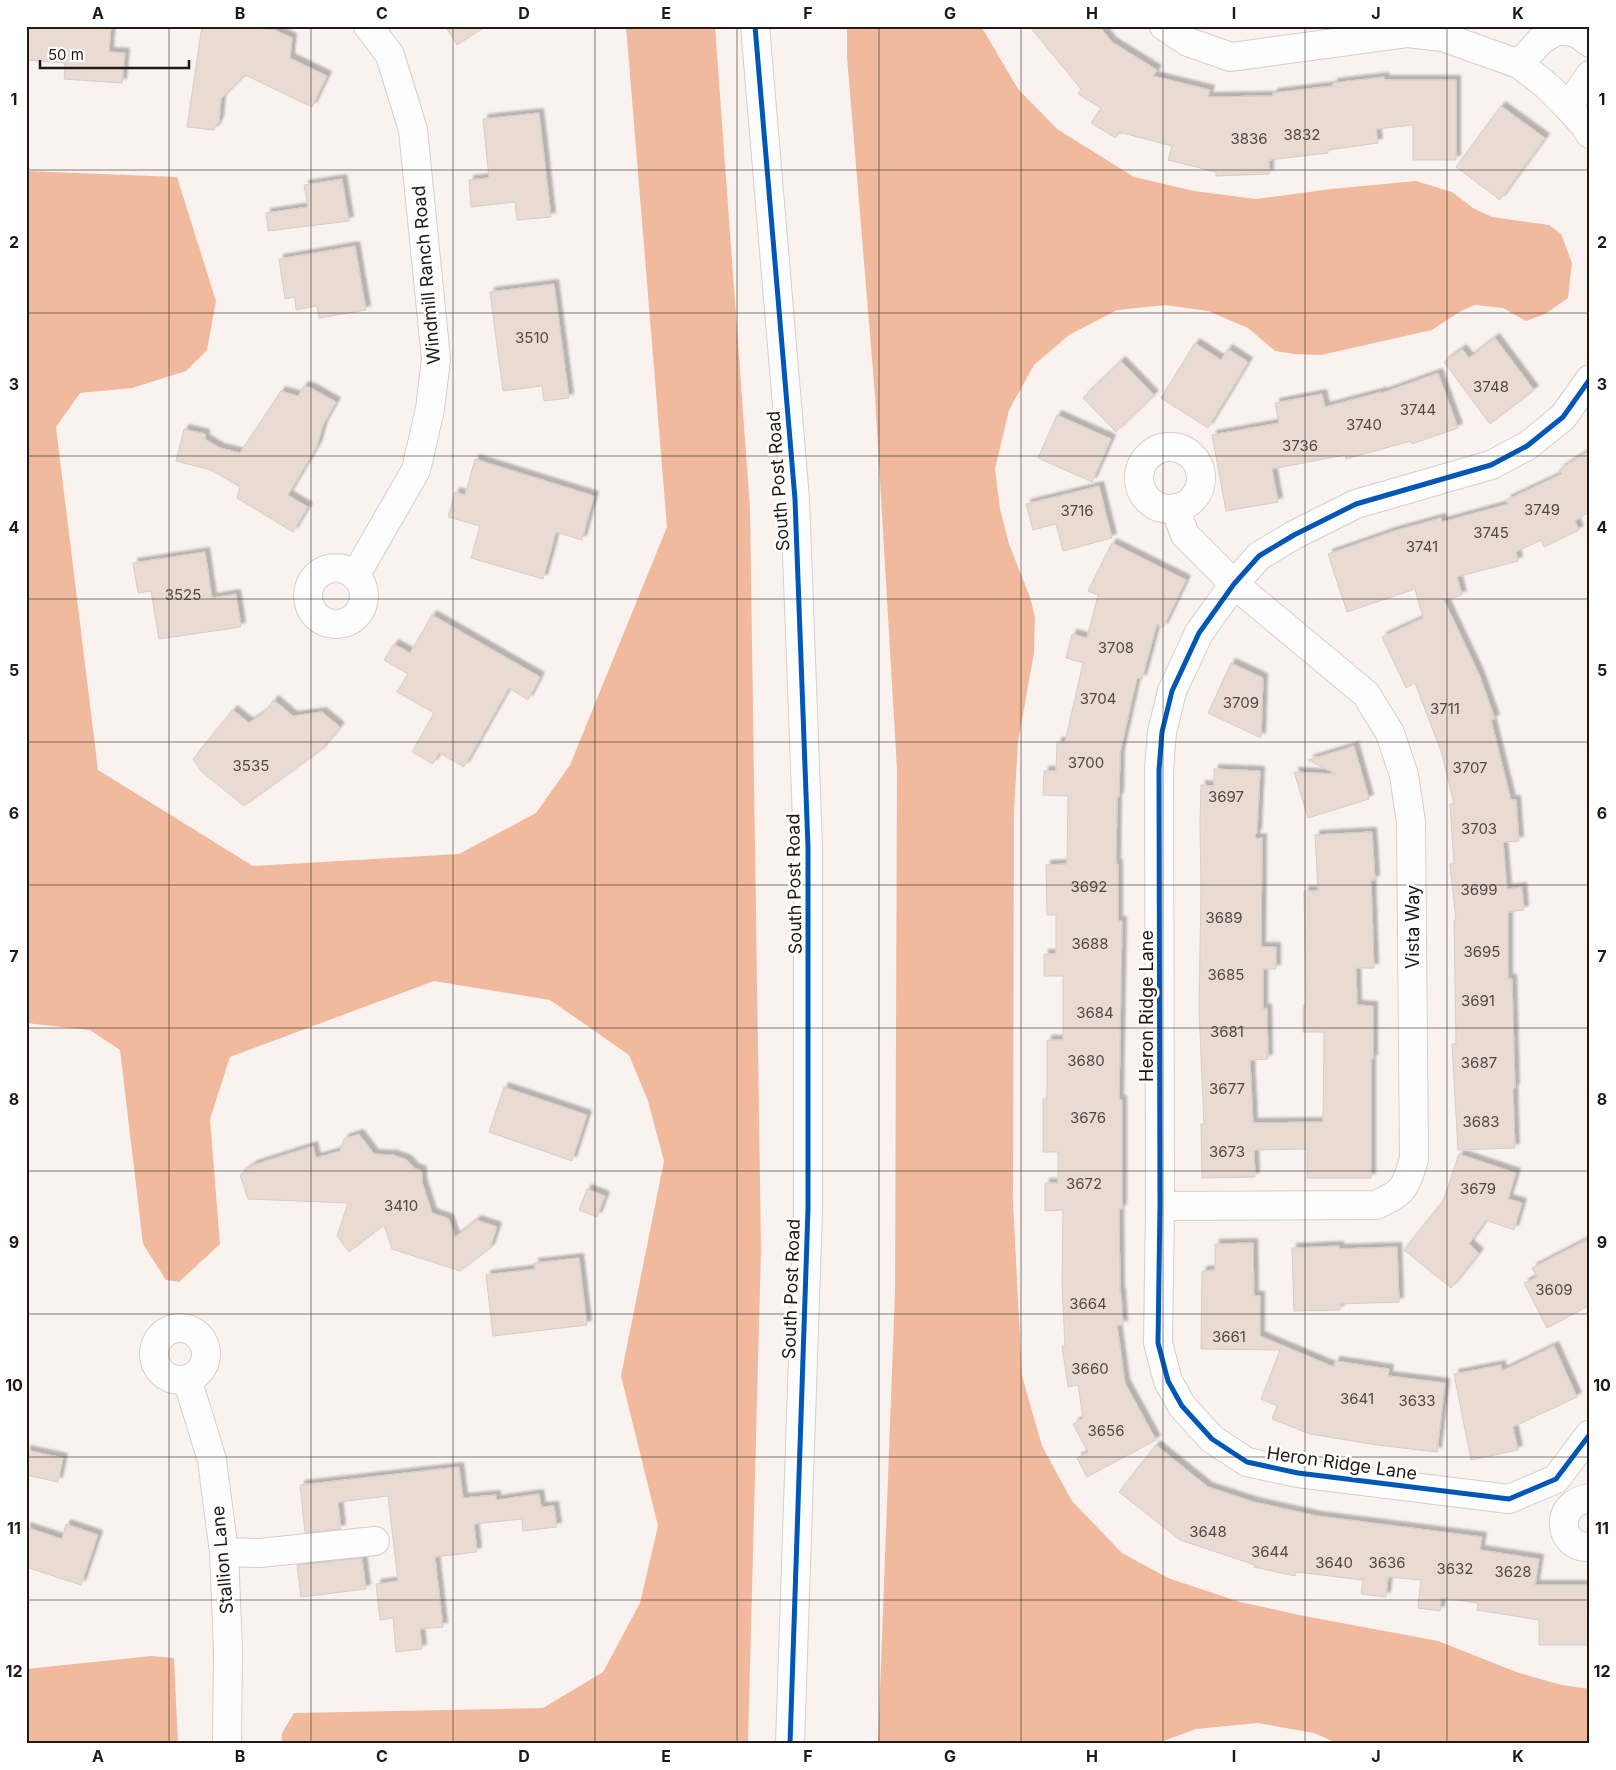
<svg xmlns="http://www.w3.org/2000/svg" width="1616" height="1770" font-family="Inter,sans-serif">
  <defs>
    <filter id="shadow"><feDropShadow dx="4.5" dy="-4.5" stdDeviation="1" flood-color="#0004"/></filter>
  </defs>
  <rect width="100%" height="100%" fill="#f9f2ef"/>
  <path fill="#f1ba9e" d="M 626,26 L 715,26 L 750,508 L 761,1249 L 748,1744 L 281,1744 L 282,1733 L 294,1713 L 543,1708 L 603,1672 L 640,1603 L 658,1526 L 621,1376 L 664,1161 L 648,1101 L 629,1055 L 550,1000 L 434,981 L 230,1057 L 210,1119 L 220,1244 L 179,1282 L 166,1280 L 143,1244 L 120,1050 L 90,1030 L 26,1023 L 26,171 L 177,177 L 216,301 L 207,350 L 186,371 L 132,388 L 80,393 L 56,427 L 98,770 L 253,866 L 459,854 L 536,813 L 570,765 L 667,527 Z
    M 847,26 L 981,26 L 1018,89 L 1057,129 L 1134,177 L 1194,191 L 1256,199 L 1331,189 L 1416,181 L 1452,192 L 1473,208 L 1492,217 L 1549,225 L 1561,234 L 1572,263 L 1568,298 L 1545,314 L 1526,321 L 1503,308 L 1475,305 L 1459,312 L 1432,330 L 1321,355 L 1294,354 L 1275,351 L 1248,328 L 1208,311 L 1166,305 L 1117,310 L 1069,335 L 1034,365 L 1009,410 L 995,469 L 1000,509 L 1009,544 L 1030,597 L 1035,617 L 1034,653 L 1018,742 L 1014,812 L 1013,1202 L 1022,1376 L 1042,1446 L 1072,1501 L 1122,1553 L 1168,1578 L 1240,1602 L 1304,1616 L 1438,1641 L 1519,1673 L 1562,1685 L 1590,1689 L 1590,1744 L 1339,1744 L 1314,1733 L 1258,1723 L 1196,1729 L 1155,1744 L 878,1744 L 895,1291 L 897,770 L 875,395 L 847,57 Z
    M 152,1656 L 174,1658 L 178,1744 L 26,1744 L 26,1669 Z"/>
  <path fill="#e9dad2" stroke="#d5ceca" filter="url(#shadow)" d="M 26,26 L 111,26 L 109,52 L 125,53 L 122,83 L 64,79 L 65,63 L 26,60 Z
    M 202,26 L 244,26 L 275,30 L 292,38 L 290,58 L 327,76 L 312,107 L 245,75 L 221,99 L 219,121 L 214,130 L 187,127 Z
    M 445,26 L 486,26 L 457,45 Z
    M 1029,26 L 1099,26 L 1112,42 L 1157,70 L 1153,76 L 1210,90 L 1208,97 L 1273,96 L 1273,93 L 1333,86 L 1333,83 L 1384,77 L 1385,80 L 1456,80 L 1456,160 L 1413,160 L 1413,125 L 1376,129 L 1378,143 L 1328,150 L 1328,153 L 1269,160 L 1269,174 L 1216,176 L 1216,172 L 1168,160 L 1172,146 L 1119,132 L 1116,138 L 1091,123 L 1101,108 L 1078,94 L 1081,89 Z
    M 1501,106 L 1545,138 L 1500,200 L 1456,167 Z
    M 539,113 L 551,217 L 517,220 L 515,202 L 471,207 L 469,180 L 489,178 L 483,119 Z
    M 342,179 L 349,221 L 268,231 L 266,213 L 308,207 L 304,185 Z
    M 355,246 L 366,310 L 319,318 L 317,306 L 296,310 L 295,297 L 285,299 L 279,259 Z
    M 554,284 L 569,398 L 544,401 L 542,386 L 503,391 L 490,292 Z
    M 1495,338 L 1534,390 L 1490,424 L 1444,362 L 1462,349 L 1469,358 Z
    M 1195,343 L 1221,360 L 1228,349 L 1248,362 L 1208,428 L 1161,398 Z
    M 1121,361 L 1154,395 L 1116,432 L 1083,398 Z
    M 1438,373 L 1458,428 L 1412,444 L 1411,441 L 1346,459 L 1345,455 L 1272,469 L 1278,502 L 1226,511 L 1212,435 L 1279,423 L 1275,403 L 1322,394 L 1325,407 L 1381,392 L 1382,393 Z
    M 304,386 L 311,388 L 336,402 L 323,425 L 317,446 L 288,495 L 308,507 L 293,532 L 237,498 L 240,487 L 211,470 L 176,461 L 184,429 L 205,434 L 205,439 L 220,448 L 240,453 L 281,391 L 298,396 Z
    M 1057,415 L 1111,439 L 1092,482 L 1038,458 Z
    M 1590,450 L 1590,511 L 1575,521 L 1579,530 L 1544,547 L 1541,540 L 1516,552 L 1518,561 L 1457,577 L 1462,595 L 1444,600 L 1479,674 L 1495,719 L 1491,720 L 1511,800 L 1516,800 L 1519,841 L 1503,842 L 1507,889 L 1522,887 L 1524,910 L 1508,912 L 1508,979 L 1512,979 L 1515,1088 L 1513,1089 L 1515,1148 L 1458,1150 L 1452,1044 L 1456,1044 L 1454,920 L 1456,920 L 1450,864 L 1454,864 L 1450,804 L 1454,804 L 1442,754 L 1415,683 L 1406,688 L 1382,637 L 1423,618 L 1415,589 L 1347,612 L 1328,554 L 1394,531 L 1441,518 L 1442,522 L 1508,504 L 1506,500 L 1562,474 L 1559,470 Z
    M 475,459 L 594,496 L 582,540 L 556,532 L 543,579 L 471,558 L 480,526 L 448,517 L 455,492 L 465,495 Z
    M 1099,486 L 1112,538 L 1063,551 L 1056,524 L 1033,530 L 1026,504 Z
    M 1112,543 L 1186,580 L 1163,628 L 1157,624 L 1142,679 L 1137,678 L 1120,753 L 1119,797 L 1117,797 L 1116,864 L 1118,864 L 1118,921 L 1122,921 L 1119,1100 L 1122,1100 L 1122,1209 L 1119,1209 L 1120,1293 L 1121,1293 L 1123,1325 L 1117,1325 L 1125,1383 L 1156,1440 L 1087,1477 L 1077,1458 L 1088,1452 L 1073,1424 L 1083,1418 L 1078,1385 L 1068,1387 L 1062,1346 L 1065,1346 L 1062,1284 L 1063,1210 L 1045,1211 L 1045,1183 L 1058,1183 L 1058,1152 L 1043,1152 L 1043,1099 L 1047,1099 L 1047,1040 L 1063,1040 L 1063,976 L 1044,976 L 1044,954 L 1056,954 L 1056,915 L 1047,915 L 1046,865 L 1067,864 L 1068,796 L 1043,795 L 1044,771 L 1056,771 L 1057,742 L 1065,742 L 1083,663 L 1066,658 L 1072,634 L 1087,638 L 1098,595 L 1088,591 Z
    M 205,552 L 212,598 L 236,594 L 241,627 L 159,639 L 151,591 L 138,593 L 133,563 Z
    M 432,615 L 540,677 L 528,700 L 509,688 L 464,767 L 439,753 L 433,764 L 412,752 L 434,713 L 397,692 L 408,674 L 384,660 L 394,644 L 410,653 Z
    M 1231,663 L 1263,678 L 1261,738 L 1208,713 Z
    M 274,700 L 293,716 L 322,712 L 340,727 L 320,751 L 244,806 L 202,772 L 193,759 L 233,710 L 249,723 L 265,712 Z
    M 1354,746 L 1369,799 L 1308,818 L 1294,772 L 1336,774 L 1308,760 Z
    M 1214,769 L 1260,771 L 1257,833 L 1255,834 L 1256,839 L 1262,838 L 1261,947 L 1276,947 L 1276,969 L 1263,969 L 1263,1009 L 1267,1008 L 1268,1059 L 1250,1060 L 1253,1123 L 1323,1122 L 1324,1032 L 1303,1032 L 1303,1005 L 1306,1005 L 1304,891 L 1318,891 L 1315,835 L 1372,832 L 1375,880 L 1371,880 L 1374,968 L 1356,968 L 1357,1005 L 1373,1006 L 1373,1059 L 1371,1059 L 1371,1178 L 1307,1178 L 1307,1149 L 1254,1150 L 1255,1177 L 1202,1178 L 1201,1124 L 1204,1124 L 1199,1010 L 1201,890 L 1200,822 L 1201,785 L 1214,786 Z
    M 504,1087 L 587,1115 L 572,1161 L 489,1132 Z
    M 359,1134 L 374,1154 L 393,1155 L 407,1160 L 414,1168 L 422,1171 L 422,1182 L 432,1213 L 449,1219 L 455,1237 L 477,1220 L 497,1227 L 490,1248 L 460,1271 L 392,1249 L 384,1225 L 349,1252 L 337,1236 L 348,1203 L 248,1199 L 240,1175 L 253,1165 L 313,1146 L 316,1158 L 340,1151 L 344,1139 Z
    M 1459,1154 L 1516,1173 L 1508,1199 L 1522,1203 L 1514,1230 L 1486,1220 L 1469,1244 L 1479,1253 L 1451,1288 L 1404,1250 L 1443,1201 Z
    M 587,1189 L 605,1196 L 597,1217 L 579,1210 Z
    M 1590,1238 L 1590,1305 L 1547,1328 L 1524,1283 L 1537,1277 L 1532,1268 Z
    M 1253,1243 L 1254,1296 L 1260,1296 L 1260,1336 L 1334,1367 L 1335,1361 L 1389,1369 L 1388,1376 L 1445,1383 L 1437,1452 L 1377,1445 L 1310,1434 L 1272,1419 L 1277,1406 L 1261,1399 L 1280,1350 L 1201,1349 L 1202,1271 L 1215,1270 L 1215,1244 Z
    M 1339,1246 L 1339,1249 L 1397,1247 L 1399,1302 L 1340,1304 L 1340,1310 L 1294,1311 L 1292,1248 Z
    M 579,1258 L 587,1325 L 493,1336 L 486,1275 L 535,1269 L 534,1263 Z
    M 1554,1346 L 1577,1397 L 1513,1427 L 1518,1450 L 1471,1460 L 1454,1374 L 1501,1365 L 1502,1371 Z
    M 1156,1445 L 1208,1487 L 1254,1502 L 1317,1516 L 1482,1537 L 1480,1550 L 1539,1559 L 1535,1585 L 1590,1585 L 1590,1645 L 1539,1645 L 1539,1620 L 1477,1610 L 1478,1603 L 1441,1598 L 1440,1611 L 1418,1608 L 1421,1580 L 1388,1577 L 1386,1597 L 1361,1594 L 1363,1580 L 1296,1572 L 1295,1576 L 1254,1567 L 1255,1565 L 1180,1540 L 1119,1492 Z
    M 26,1450 L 63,1458 L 58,1482 L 26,1475 Z
    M 459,1467 L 463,1498 L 496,1495 L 496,1500 L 539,1494 L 541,1507 L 554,1506 L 557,1527 L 523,1531 L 522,1519 L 474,1524 L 477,1552 L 435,1557 L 443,1627 L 420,1629 L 422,1649 L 396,1652 L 393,1618 L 380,1620 L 376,1584 L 398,1581 L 388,1496 L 338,1502 L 341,1529 L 305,1533 L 300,1485 Z
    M 66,1524 L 98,1535 L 81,1585 L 26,1567 L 26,1527 L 62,1539 Z
    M 362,1558 L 366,1589 L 301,1597 L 297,1565 Z"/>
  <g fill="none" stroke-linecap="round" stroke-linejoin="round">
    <g stroke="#d6cecb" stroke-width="30">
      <path id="minor" d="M 755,26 L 795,499 L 808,847 L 808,1209 L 790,1744
        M 1164,26 L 1188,42 L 1231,57 L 1408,33 L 1443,37 L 1519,64 L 1546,85 L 1568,107 L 1585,126 L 1590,134
        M 1519,64 L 1541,40 L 1558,30 L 1577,33 L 1590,43
        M 1568,107 L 1590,75
        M 1590,379 L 1563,417 L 1527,446 L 1491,465 L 1356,504 L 1294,535 L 1259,556 L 1234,584 L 1199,633 L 1172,691 L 1162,732 L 1159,770 L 1160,1206 L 1158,1343 L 1168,1381 L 1182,1406 L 1212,1439 L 1247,1462 L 1298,1473 L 1509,1499 L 1556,1479 L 1590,1434
        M1139 478a31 31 0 1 1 62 0a31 31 0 1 1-62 0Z
        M308 596a28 28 0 1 1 56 0a28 28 0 1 1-56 0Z
        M 355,576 L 416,470 L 430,409 L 436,359 L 413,130 L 390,55 L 368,26
        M 1160,1206 L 1376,1205 C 1404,1192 1405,1189 1414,1159 L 1411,822 L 1404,775 L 1390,733 L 1366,694 L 1234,584 L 1185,535 L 1175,508
        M154 1354a26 26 0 1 1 52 0a26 26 0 1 1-52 0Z
        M 187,1379 L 212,1460 L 224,1552 L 228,1650 L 227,1744
        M 1590,1498 C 1552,1503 1558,1549 1590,1547
        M 224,1552 L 260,1553 L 375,1541"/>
    </g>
    <use href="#minor" stroke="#fefdfd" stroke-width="28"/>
    <g stroke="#fff" stroke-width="8">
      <path id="cycleway" d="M 755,26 L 795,499 L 808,847 L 808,1209 L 790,1744
        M 1590,379 L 1563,417 L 1527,446 L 1491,465 L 1356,504 L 1294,535 L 1259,556 L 1234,584 L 1199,633 L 1172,691 L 1162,732 L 1159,770 L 1160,1206 L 1158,1343 L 1168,1381 L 1182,1406 L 1212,1439 L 1247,1462 L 1298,1473 L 1509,1499 L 1556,1479 L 1590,1434"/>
    </g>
    <use href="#cycleway" stroke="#0057b8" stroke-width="5"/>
  </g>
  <path fill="none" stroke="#201916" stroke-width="1" stroke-opacity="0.55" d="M 169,26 L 169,1744M 311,26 L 311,1744M 453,26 L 453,1744M 595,26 L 595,1744M 737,26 L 737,1744M 879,26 L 879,1744M 1021,26 L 1021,1744M 1163,26 L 1163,1744M 1305,26 L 1305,1744M 1447,26 L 1447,1744M 26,170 L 1590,170M 26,313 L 1590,313M 26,456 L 1590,456M 26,599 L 1590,599M 26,742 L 1590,742M 26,885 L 1590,885M 26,1028 L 1590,1028M 26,1171 L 1590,1171M 26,1314 L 1590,1314M 26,1457 L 1590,1457M 26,1600 L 1590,1600"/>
  <g text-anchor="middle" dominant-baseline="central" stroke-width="5" stroke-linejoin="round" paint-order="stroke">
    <g font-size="15" fill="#524945">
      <text x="1302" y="134">3832</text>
      <text x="1249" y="138">3836</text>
      <text x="532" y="337">3510</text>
      <text x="1491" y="386">3748</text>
      <text x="1418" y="409">3744</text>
      <text x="1364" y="424">3740</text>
      <text x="1300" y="445">3736</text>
      <text x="1542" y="509">3749</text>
      <text x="1077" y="510">3716</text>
      <text x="1491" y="532">3745</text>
      <text x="1422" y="546">3741</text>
      <text x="183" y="594">3525</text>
      <text x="1116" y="647">3708</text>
      <text x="1098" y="698">3704</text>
      <text x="1241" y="702">3709</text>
      <text x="1445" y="708">3711</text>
      <text x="1086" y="762">3700</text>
      <text x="251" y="765">3535</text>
      <text x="1470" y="767">3707</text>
      <text x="1226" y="796">3697</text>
      <text x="1479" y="828">3703</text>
      <text x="1089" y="886">3692</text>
      <text x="1479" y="889">3699</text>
      <text x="1224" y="917">3689</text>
      <text x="1090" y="943">3688</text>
      <text x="1482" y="951">3695</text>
      <text x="1226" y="974">3685</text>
      <text x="1478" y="1000">3691</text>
      <text x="1095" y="1012">3684</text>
      <text x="1227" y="1031">3681</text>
      <text x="1086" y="1060">3680</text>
      <text x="1479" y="1062">3687</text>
      <text x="1227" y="1088">3677</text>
      <text x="1088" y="1117">3676</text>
      <text x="1481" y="1121">3683</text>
      <text x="1227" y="1151">3673</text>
      <text x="1084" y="1183">3672</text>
      <text x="1478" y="1188">3679</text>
      <text x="401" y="1205">3410</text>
      <text x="1554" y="1289">3609</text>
      <text x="1088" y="1303">3664</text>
      <text x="1229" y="1336">3661</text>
      <text x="1090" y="1368">3660</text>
      <text x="1357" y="1398">3641</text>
      <text x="1417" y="1400">3633</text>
      <text x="1106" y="1430">3656</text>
      <text x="1208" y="1531">3648</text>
      <text x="1270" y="1551">3644</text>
      <text x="1334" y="1562">3640</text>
      <text x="1387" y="1562">3636</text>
      <text x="1455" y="1568">3632</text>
      <text x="1513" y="1571">3628</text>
    </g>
    <g font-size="18" fill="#201916" stroke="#fff">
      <text transform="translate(426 275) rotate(-95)">Windmill Ranch Road</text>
      <text transform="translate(778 481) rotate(-94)">South Post Road</text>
      <text transform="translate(794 884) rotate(-91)">South Post Road</text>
      <text transform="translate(1412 927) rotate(-90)">Vista Way</text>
      <text transform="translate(1146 1006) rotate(-90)">Heron Ridge Lane</text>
      <text transform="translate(791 1289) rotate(-88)">South Post Road</text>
      <text transform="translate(1342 1463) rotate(8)">Heron Ridge Lane</text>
      <text transform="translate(222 1560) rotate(-95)">Stallion Lane</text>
    </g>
  </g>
  <rect width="1616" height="1770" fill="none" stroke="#ffffff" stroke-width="55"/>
  <path d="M40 60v8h149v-8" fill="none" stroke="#201916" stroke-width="2.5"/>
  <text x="48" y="60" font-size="15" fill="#201916" stroke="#ffffff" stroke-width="4" paint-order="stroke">50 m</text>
  <rect x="28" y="28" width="1560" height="1714" fill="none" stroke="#201916" stroke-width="2"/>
  <g font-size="16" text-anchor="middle" font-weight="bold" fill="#201916">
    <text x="98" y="19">A</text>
    <text x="240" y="19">B</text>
    <text x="382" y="19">C</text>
    <text x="524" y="19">D</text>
    <text x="666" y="19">E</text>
    <text x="808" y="19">F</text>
    <text x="950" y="19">G</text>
    <text x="1092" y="19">H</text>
    <text x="1234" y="19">I</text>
    <text x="1376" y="19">J</text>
    <text x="1518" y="19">K</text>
    <text x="14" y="105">1</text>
    <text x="1602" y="105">1</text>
    <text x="14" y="248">2</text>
    <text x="1602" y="248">2</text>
    <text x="14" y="390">3</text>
    <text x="1602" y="390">3</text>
    <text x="14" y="533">4</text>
    <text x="1602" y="533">4</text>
    <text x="14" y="676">5</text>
    <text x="1602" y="676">5</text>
    <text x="14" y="819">6</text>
    <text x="1602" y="819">6</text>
    <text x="14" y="962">7</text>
    <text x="1602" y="962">7</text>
    <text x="14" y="1105">8</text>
    <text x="1602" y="1105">8</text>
    <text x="14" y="1248">9</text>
    <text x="1602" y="1248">9</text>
    <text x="14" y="1391">10</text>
    <text x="1602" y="1391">10</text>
    <text x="14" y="1534">11</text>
    <text x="1602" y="1534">11</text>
    <text x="14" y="1677">12</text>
    <text x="1602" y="1677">12</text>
    <text x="98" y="1762">A</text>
    <text x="240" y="1762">B</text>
    <text x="382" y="1762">C</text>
    <text x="524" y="1762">D</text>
    <text x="666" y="1762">E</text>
    <text x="808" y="1762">F</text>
    <text x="950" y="1762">G</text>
    <text x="1092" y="1762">H</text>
    <text x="1234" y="1762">I</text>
    <text x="1376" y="1762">J</text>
    <text x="1518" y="1762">K</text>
  </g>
</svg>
